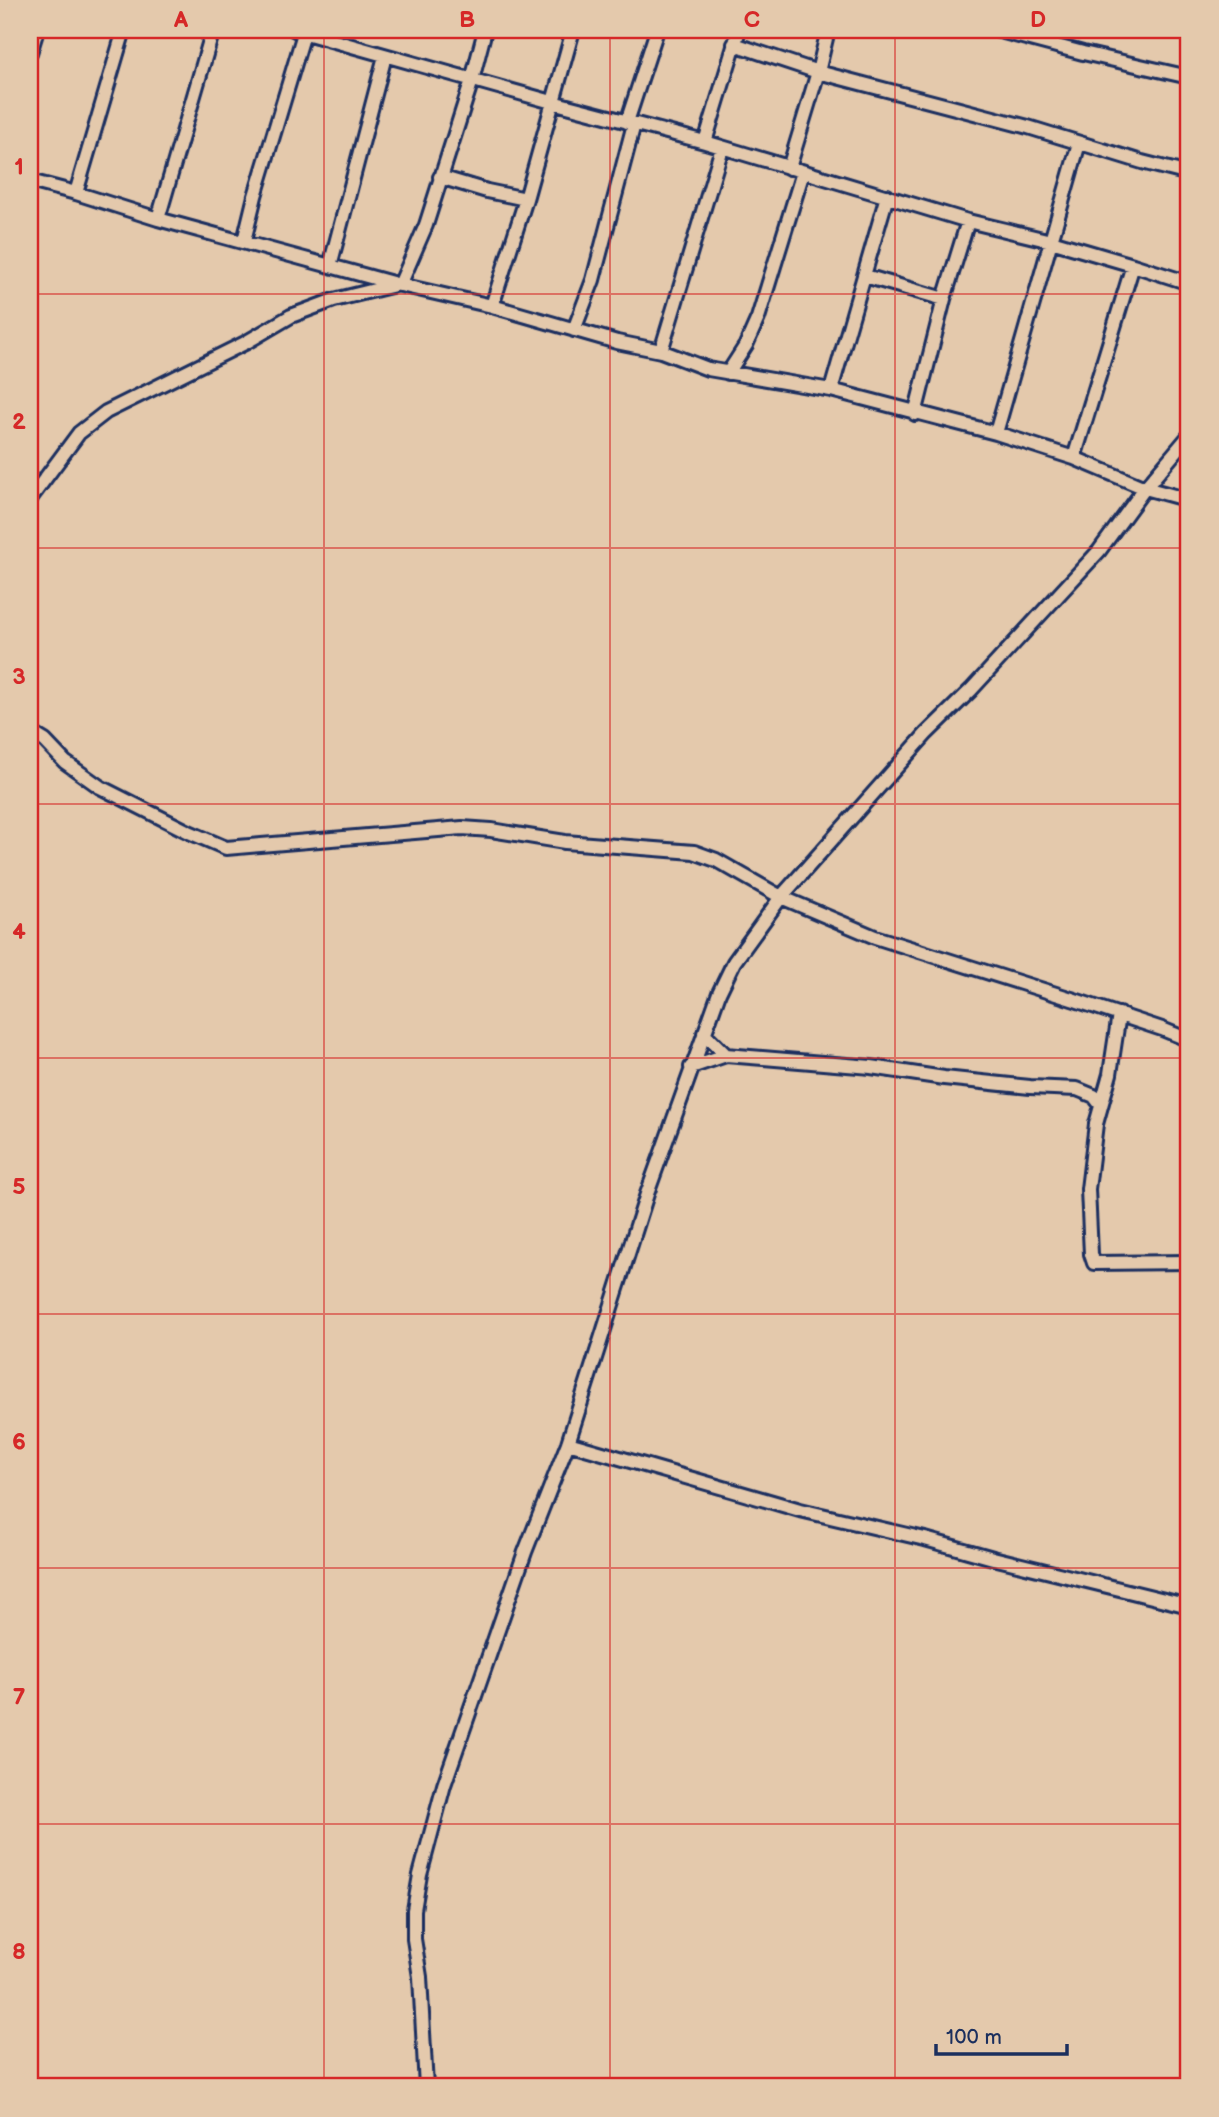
<svg xmlns="http://www.w3.org/2000/svg" width="1219" height="2117" font-family="'Balsamiq Sans',sans-serif">
  <rect width="100%" height="100%" fill="#e4c9ac"/>
  <filter id="ink" filterUnits="userSpaceOnUse"><feTurbulence type="fractalNoise" baseFrequency=".0143" numOctaves="2"/><feDisplacementMap in="SourceGraphic" scale="14" xChannelSelector="R" yChannelSelector="G"/><feConvolveMatrix kernelMatrix="1 2 1 2 8 2 1 2 1" color-interpolation-filters="sRGB"/></filter>
  <g filter="url(#ink)">
    <g fill="none" stroke-linecap="round" stroke-linejoin="round">
      <g stroke="#1b2f5e" stroke-width="18">
        <path id="minor" d="M 295,30 L 552,102 L 705,142 L 968,221 L 1051,241 L 1133,265 L 1189,283
          M 996,30 L 1083,53 L 1189,77
          M 734,44 L 818,72 L 1028,127 L 1142,162 L 1189,174
          M 30,53 L 37,30
          M 627,122 L 657,30
          M 705,142 L 739,30
          M 789,168 L 818,72 L 828,30
          M 440,177 L 487,191 L 526,199
          M 30,181 L 76,193 L 158,219 L 396,284 L 492,306 L 617,342 L 661,351 L 708,369 L 831,390 L 996,433 L 1074,458 L 1145,488 L 1189,500
          M 76,193 L 124,30
          M 158,219 L 213,30
          M 244,241 L 255,196 L 305,30
          M 330,266 L 385,56
          M 865,276 L 944,299
          M 400,285 L 426,225 L 472,80 L 485,30
          M 492,306 L 526,199 L 573,30
          M 574,330 L 593,280 L 634,124
          M 661,351 L 722,148
          M 728,373 L 746,345 L 758,318 L 803,172
          M 831,390 L 887,196
          M 915,414 L 944,299 L 968,221
          M 996,433 L 1079,143
          M 1074,458 L 1133,265
          M 30,499 L 79,433 L 106,412 L 245,343 L 291,316 L 334,300 L 395,285
          M 30,732 L 45,741 L 65,762 L 100,787 L 189,832 L 226,848 L 462,828 L 491,830 L 565,842 L 694,852 L 716,860 L 781,897 L 875,937 L 1075,1000 L 1162,1029 L 1189,1040
          M 1119,1014 L 1110,1074 L 1096,1124 L 1088,1189 L 1091,1254 L 1094,1263 L 1189,1262
          M 704,1033 L 726,1055 L 871,1067 L 944,1078 L 1030,1087 L 1077,1089 L 1094,1096 L 1101,1105
          M 691,1067 L 726,1055
          M 568,1443 L 800,1510 L 925,1539 L 993,1558 L 1189,1606
          M 426,2087 L 420,1977 L 414,1939 L 414,1910 L 420,1875 L 444,1785 L 525,1552 L 568,1443 L 647,1194 L 719,993 L 734,962 L 781,897 L 926,734 L 971,690 L 1099,551 L 1145,488 L 1189,436"/>
      </g>
      <use href="#minor" stroke="#e4c9ac" stroke-width="12"/>
    </g>
  </g>
  <path fill="none" stroke="#d62828" stroke-width="2" stroke-opacity="0.55" d="M 324,30 L 324,2087M 610,30 L 610,2087M 895,30 L 895,2087M 30,294 L 1189,294M 30,548 L 1189,548M 30,804 L 1189,804M 30,1058 L 1189,1058M 30,1314 L 1189,1314M 30,1568 L 1189,1568M 30,1824 L 1189,1824"/>
  <rect width="1219" height="2117" fill="none" stroke="#e4c9ac" stroke-width="77"/>
  <path d="M936 2044v10h131v-10" fill="none" stroke="#1b2f5e" stroke-width="3.5"/>
  <text x="946" y="2044" font-size="21" fill="#1b2f5e" stroke="#e4c9ac" stroke-width="5" paint-order="stroke">100 m</text>
  <rect x="38" y="38" width="1142" height="2040" fill="none" stroke="#d62828" stroke-width="2.5"/>
  <g font-size="23" text-anchor="middle" font-weight="bold" fill="#d62828">
    <text x="181" y="27">A</text>
    <text x="467" y="27">B</text>
    <text x="752" y="27">C</text>
    <text x="1038" y="27">D</text>
    <text x="19" y="174">1</text>
    <text x="19" y="429">2</text>
    <text x="19" y="684">3</text>
    <text x="19" y="939">4</text>
    <text x="19" y="1194">5</text>
    <text x="19" y="1449">6</text>
    <text x="19" y="1704">7</text>
    <text x="19" y="1959">8</text>
  </g>
</svg>
